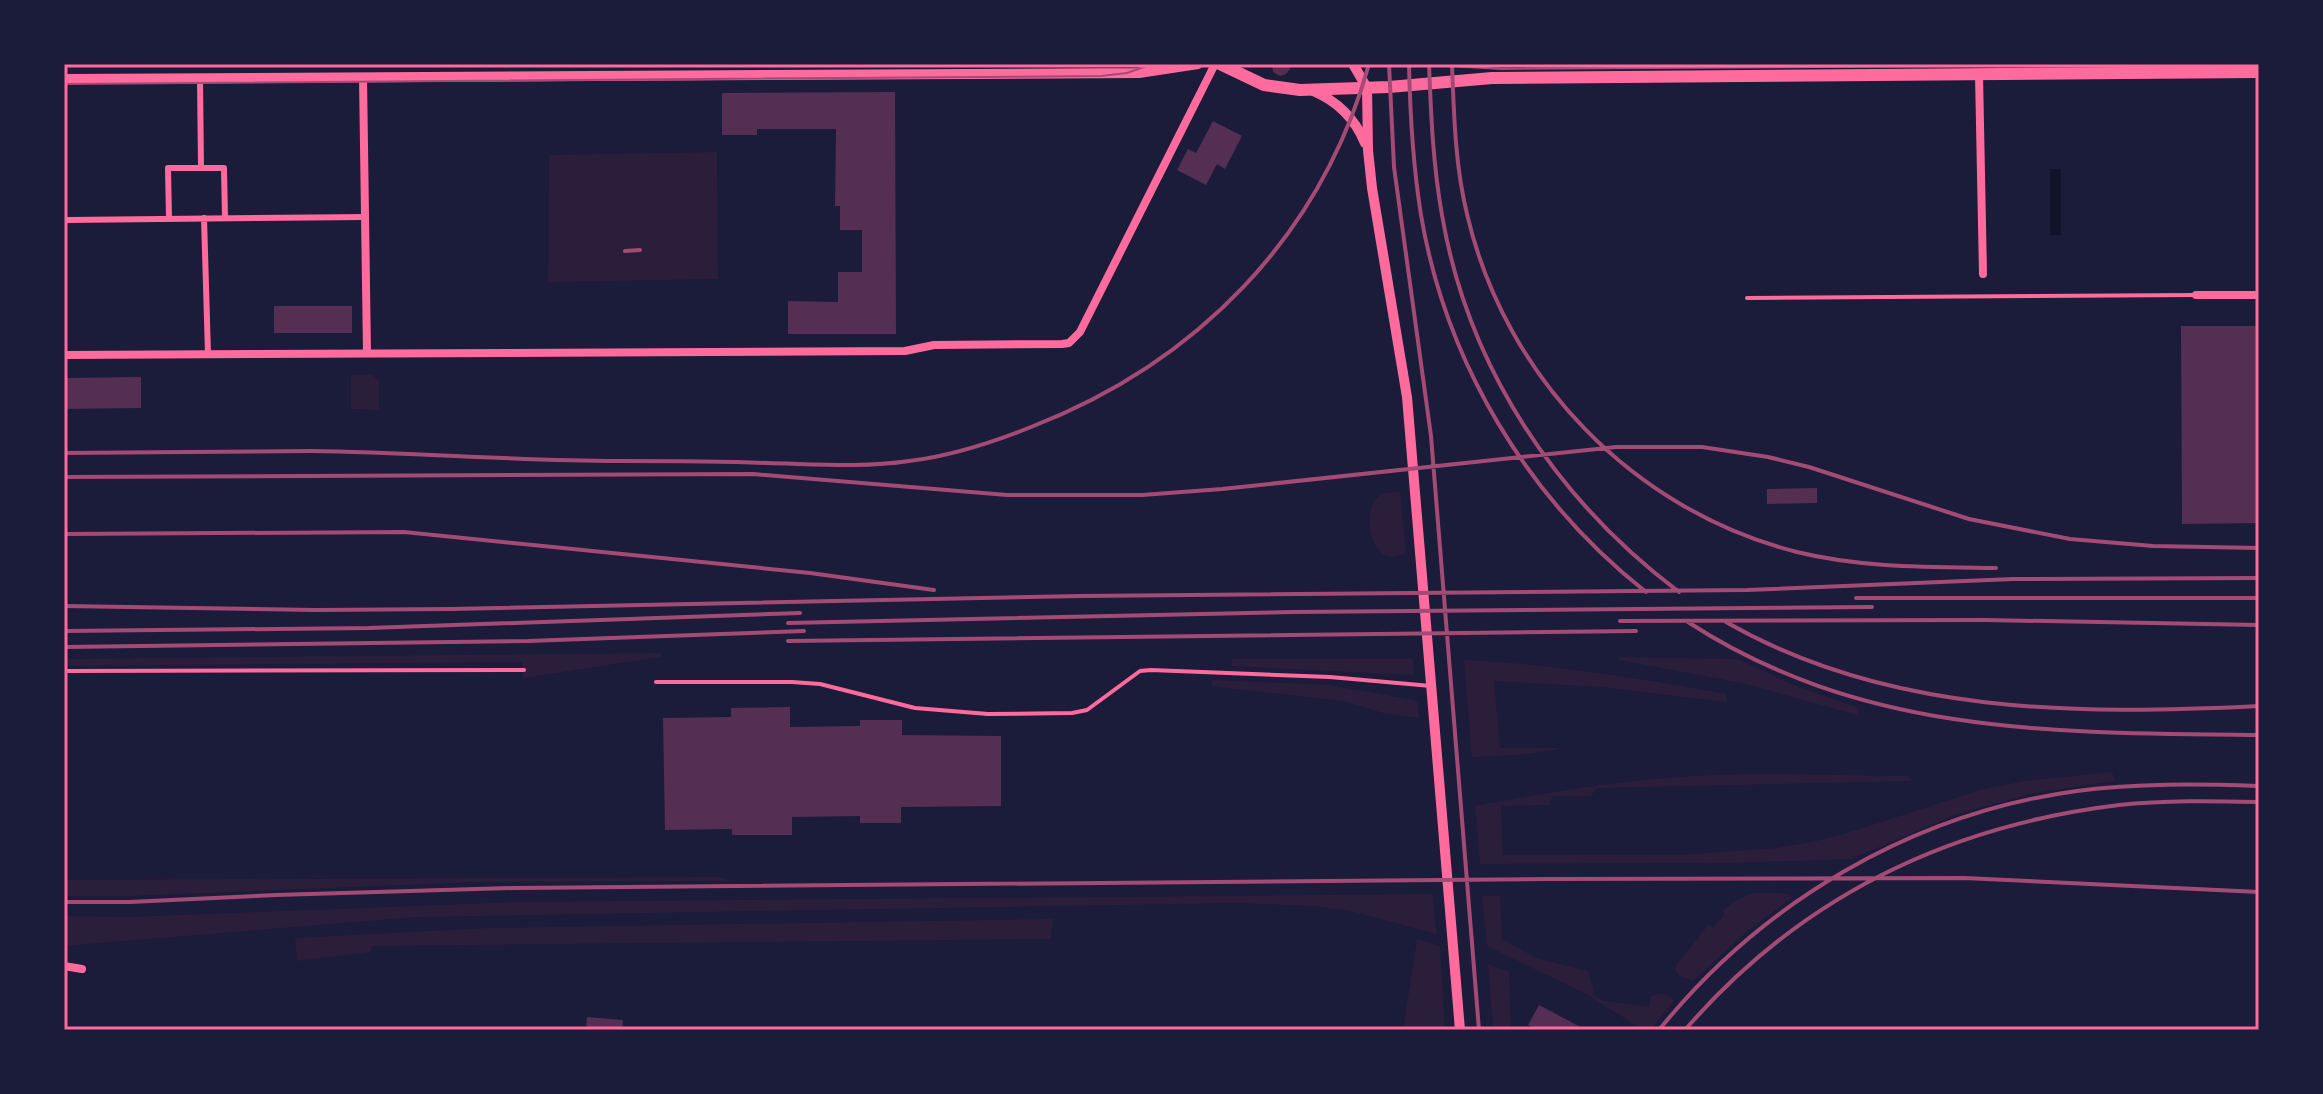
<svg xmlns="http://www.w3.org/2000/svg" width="2323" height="1094" font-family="'Space Grotesk',sans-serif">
  <rect width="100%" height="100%" fill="#1b1b3a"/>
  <path fill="#2a1e3b" d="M 717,152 L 718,279 L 548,282 L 549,155 Z
    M 351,375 L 372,375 L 379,380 L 379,410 L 351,409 Z
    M 1400,492 L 1406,552 C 1369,575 1359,505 1381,495 C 1386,492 1395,492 1400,492 Z
    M 661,653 L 661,657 L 523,678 L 522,662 L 64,666 L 64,659 Z
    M 1618,657 L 1738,659 L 1791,684 L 1859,708 L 1857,715 L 1742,683 L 1619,660 Z
    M 1232,659 L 1413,659 L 1414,672 L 1412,675 L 1232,666 Z
    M 1464,660 C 1553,664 1639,678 1726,694 L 1726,702 L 1603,687 L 1494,681 L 1500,748 L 1566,748 L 1520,755 L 1472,757 Z
    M 1212,680 L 1330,685 L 1414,700 L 1418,703 L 1419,718 L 1383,713 L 1343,701 L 1211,686 Z
    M 2112,772 L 2115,781 L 2034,793 L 1957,814 L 1851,859 L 1731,863 L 1480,864 L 1475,806 C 1543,793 1611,782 1680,777 C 1755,771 1832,776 1907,776 L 1913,781 L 1597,788 L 1591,796 L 1553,796 L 1549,805 L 1501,806 L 1503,855 L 1679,855 L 1777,848 L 1812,842 L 1844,834 L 1980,790 L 2024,781 Z
    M 720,877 L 729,881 L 480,882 L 130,896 L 64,896 L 64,880 Z
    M 1753,893 L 1781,893 L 1793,897 L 1751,928 L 1693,981 L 1679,975 L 1675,970 L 1677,964 L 1709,924 L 1713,927 L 1725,915 L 1722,911 L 1735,901 Z
    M 1432,894 L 1437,934 L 1350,911 L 1313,906 L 1237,903 L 416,917 L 64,946 L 64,916 L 129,917 L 514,902 Z
    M 1482,896 L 1500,896 L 1502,939 L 1536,958 L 1588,971 L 1593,987 L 1593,995 L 1604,1001 L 1649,1007 L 1651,996 L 1662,993 L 1675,1000 L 1650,1030 L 1643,1030 L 1588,995 L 1487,946 Z
    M 1053,919 L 1051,939 L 372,946 L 370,952 L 297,961 L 295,938 L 488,928 Z
    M 1417,939 L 1440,946 L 1445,1030 L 1403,1030 Z
    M 1488,964 L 1509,972 L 1511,1030 L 1493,1030 Z"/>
  <path fill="#12122b" d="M 2050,169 L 2061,169 L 2061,235 L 2050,235 Z"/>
  <path fill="#542f53" d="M 1272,64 L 1290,64 L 1290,69 L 1286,74 L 1280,76 L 1273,72 Z
    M 895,92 L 896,334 L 788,334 L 788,301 L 838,302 L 838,272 L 862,272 L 862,230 L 840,230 L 840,206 L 835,206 L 836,129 L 757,129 L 757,135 L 722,135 L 722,93 Z
    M 1213,121 L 1242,136 L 1225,169 L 1217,164 L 1206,185 L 1177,170 L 1188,149 L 1196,153 Z
    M 274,306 L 352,306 L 352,333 L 274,333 Z
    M 2181,326 L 2259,326 L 2259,523 L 2182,524 Z
    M 141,377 L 141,408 L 64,409 L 64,378 Z
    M 1817,488 L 1817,503 L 1767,504 L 1767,489 Z
    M 790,707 L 790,727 L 860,726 L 860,720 L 902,720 L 902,735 L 1001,736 L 1001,806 L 901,807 L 901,823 L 860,823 L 860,816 L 792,817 L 792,835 L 732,835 L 732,829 L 665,830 L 663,718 L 731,717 L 731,708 Z
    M 1539,1005 L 1586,1030 L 1537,1030 L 1528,1025 Z
    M 587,1017 L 623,1020 L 622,1030 L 586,1030 Z"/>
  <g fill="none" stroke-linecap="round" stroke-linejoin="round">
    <path stroke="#ff6b9d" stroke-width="2" d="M 106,64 L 144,65
      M 64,65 L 109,66"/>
    <path stroke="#ff6b9d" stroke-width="4" d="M 1747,298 C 1896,297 2046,295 2196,295
      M 64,671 L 524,670
      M 656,682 L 792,682 L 820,684 L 915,708 L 988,714 L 1072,713 L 1087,710 L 1140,671 L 1151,670 L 1330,677 L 1431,686"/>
    <path stroke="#ff6b9d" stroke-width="6" d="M 201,168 L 224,168 L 225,218
      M 204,218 L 208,354
      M 169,219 L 168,168 L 201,168 L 200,79
      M 67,220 L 366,217"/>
    <path stroke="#ff6b9d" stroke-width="8" d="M 1979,74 L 1983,274
      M 363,77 L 367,353
      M 2196,295 L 2259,295
      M 64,355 L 905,351 L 934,345 L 1062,344 L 1069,343 L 1080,332 L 1215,64
      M 64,966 L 82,969"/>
    <path stroke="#ff6b9d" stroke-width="10" d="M 1353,64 L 1367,88 L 1368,150 L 1372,188 L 1407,397 L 1460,1030
      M 64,79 L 1139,73 L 1198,64
      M 1313,91 C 1337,101 1355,119 1365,143"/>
    <path stroke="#ff6b9d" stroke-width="12" d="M 1220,64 L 1264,85 L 1300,90 L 1389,87 L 1492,78 L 2259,72"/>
    <path stroke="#a44b75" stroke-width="2" d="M 1417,64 L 1501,69 L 2245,64
      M 64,84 L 1101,76 L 1127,73 L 1152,64"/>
    <path stroke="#a44b75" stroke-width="4" d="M 1389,64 L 1394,167 L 1431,436 L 1479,1030
      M 1409,64 C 1410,114 1413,165 1421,215 C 1446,363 1528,499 1646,592
      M 1429,64 C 1431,115 1433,165 1442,215 C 1468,368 1557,500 1679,592
      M 1452,64 C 1454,115 1455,165 1467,214 C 1505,378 1634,511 1797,552 C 1862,568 1929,567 1996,568
      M 625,251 L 640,250
      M 64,453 C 146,453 229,451 311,451 C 413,452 515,461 617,461 C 667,461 717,461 767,463 C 814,464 862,468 909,461 C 951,456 991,443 1031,427 C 1196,363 1321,237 1369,64
      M 64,477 L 753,474 L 1007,495 L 1142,495 L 1222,489 L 1616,447 L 1702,447 L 1768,457 L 1809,467 L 1969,519 L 2070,539 L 2153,546 L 2259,548
      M 64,534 L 404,532 L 810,573 L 934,590
      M 1856,598 L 2259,598
      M 64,606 L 316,610 L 452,609 L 1081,596 L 1747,590 L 2013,579 L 2259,578
      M 1620,621 L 1986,620 L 2259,625
      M 1688,622 C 1863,736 2058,733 2259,735
      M 1726,622 C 1888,715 2077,715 2259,706
      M 788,623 L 1293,612 L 1872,607
      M 64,631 L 369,628 L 800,613
      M 788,641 L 1636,631
      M 64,647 L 528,641 L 804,631
      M 64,902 L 130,902 L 276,895 L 514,888 L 1549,879 L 1964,878 L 2259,892
      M 1659,1030 C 1762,902 1913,813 2077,791 C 2137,783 2198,784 2259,786
      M 1685,1030 C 1799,898 1946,826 2119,805 C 2165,800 2212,801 2259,802"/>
  </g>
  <rect width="2323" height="1094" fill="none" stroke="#1b1b3a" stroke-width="132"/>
  <rect x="66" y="66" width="2191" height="962" fill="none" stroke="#ff6b9d" stroke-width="3"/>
</svg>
